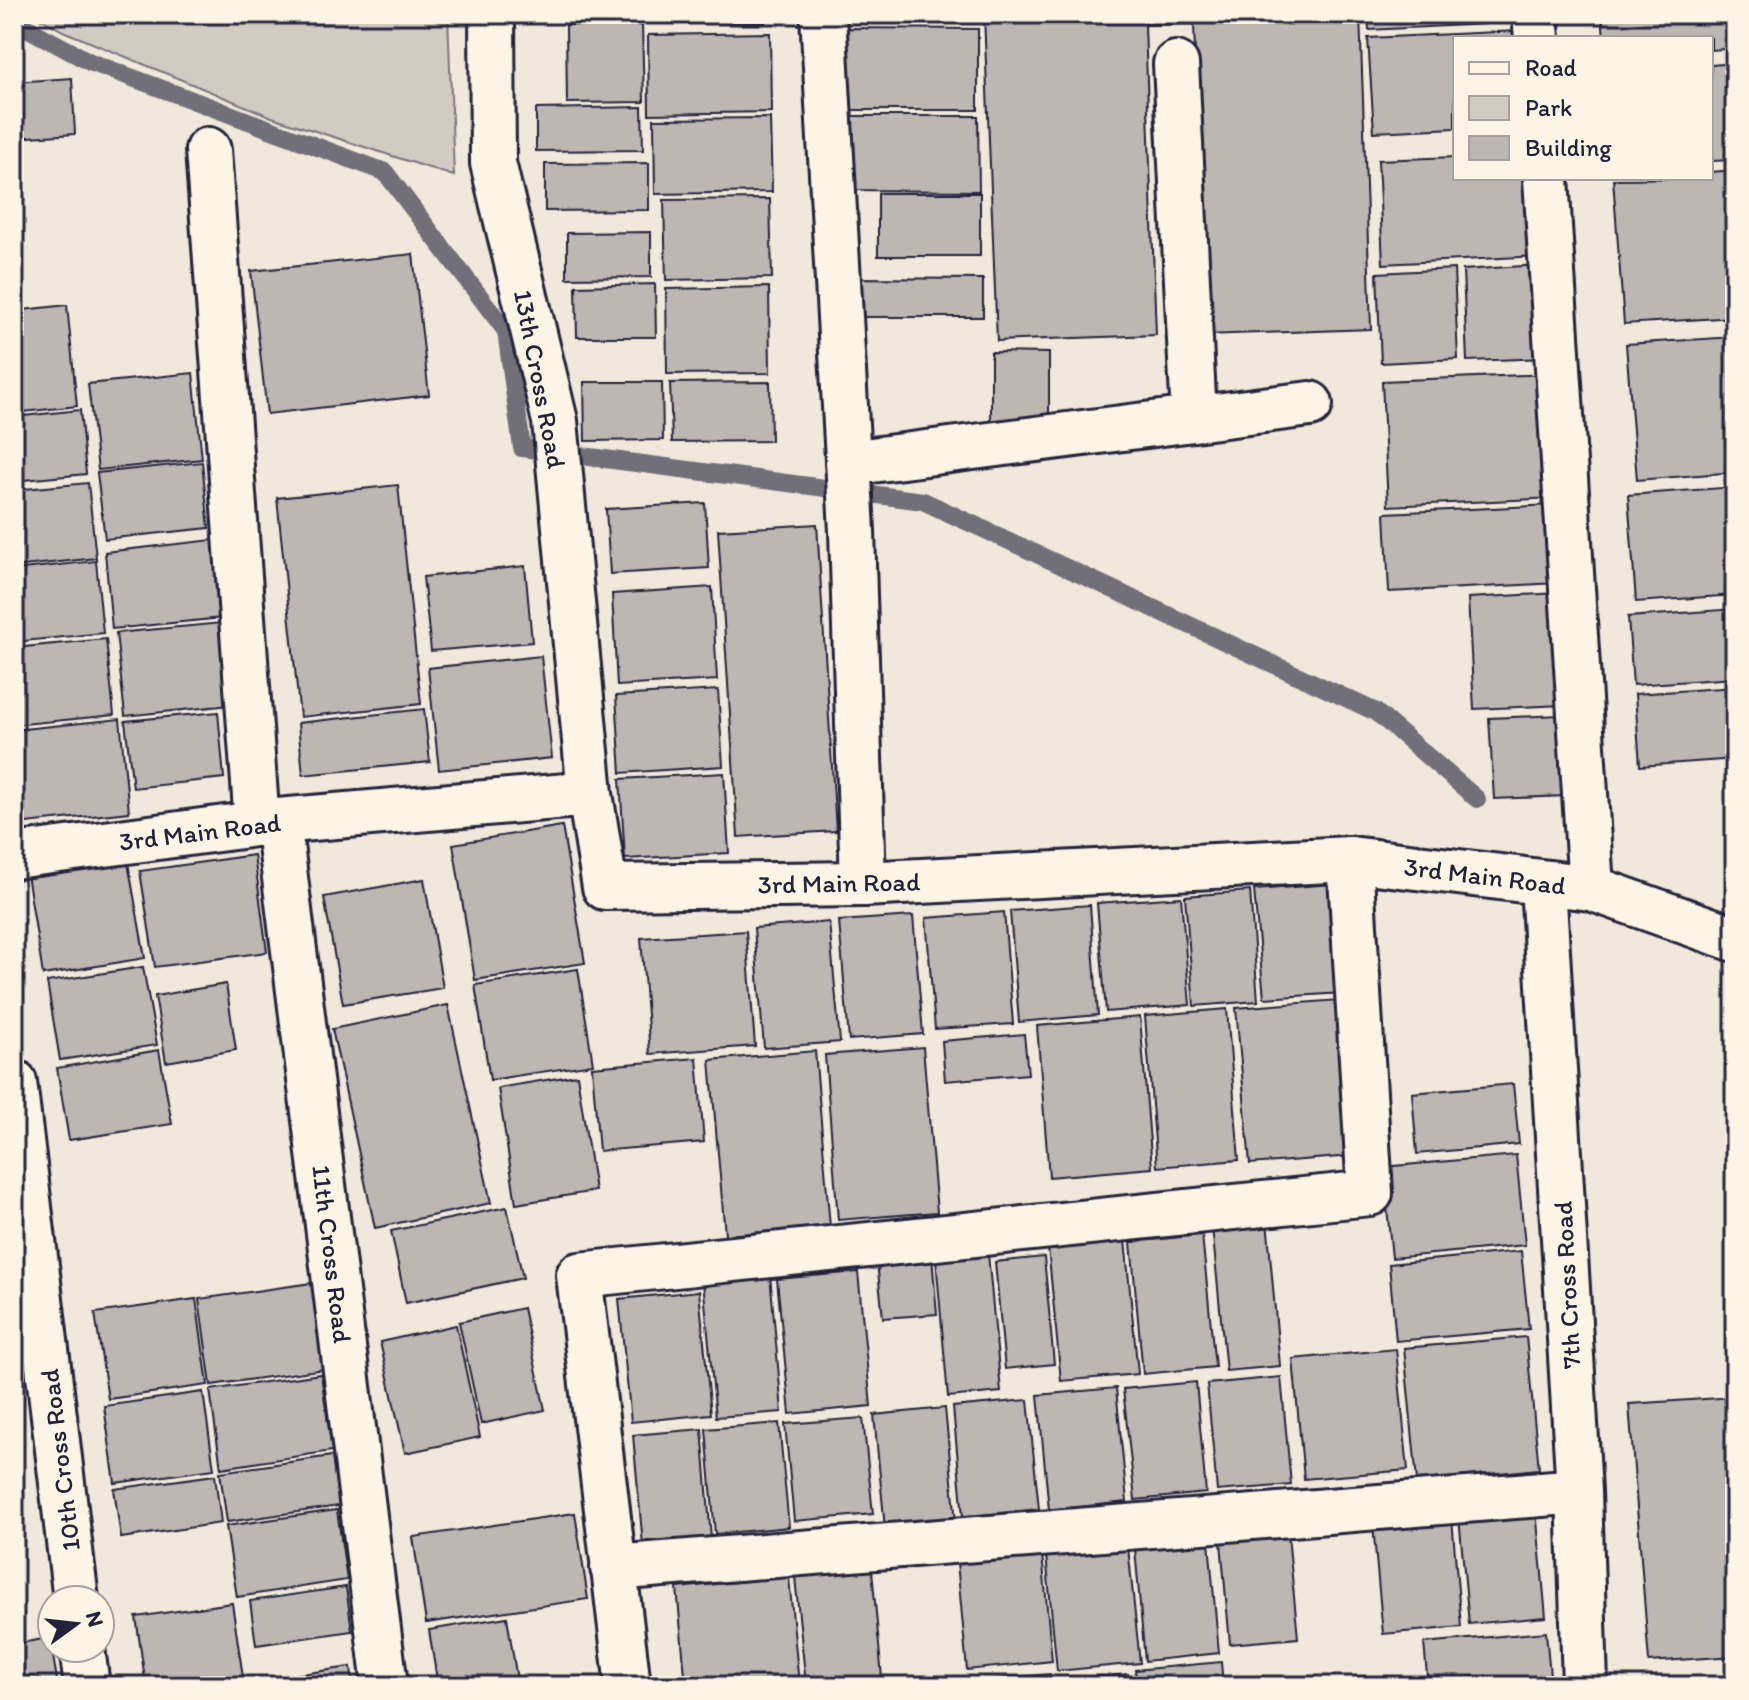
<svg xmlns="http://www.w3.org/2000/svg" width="1749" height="1700" font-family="Itim,sans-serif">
  <rect width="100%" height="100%" fill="#efe8db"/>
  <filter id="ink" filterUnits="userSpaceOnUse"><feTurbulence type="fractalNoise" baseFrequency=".0125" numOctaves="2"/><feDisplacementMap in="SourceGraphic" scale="16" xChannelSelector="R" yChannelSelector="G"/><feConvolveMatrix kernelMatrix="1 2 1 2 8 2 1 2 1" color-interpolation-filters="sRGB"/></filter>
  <g filter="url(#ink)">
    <path fill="#d1cbc3" stroke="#7a767f" stroke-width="2" d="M 33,14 L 448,14 L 454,176 L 272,117 L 63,31 Z"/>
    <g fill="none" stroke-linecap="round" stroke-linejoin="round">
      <path stroke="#716f79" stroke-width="18" d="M 14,21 L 90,62 L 385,172 L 506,331 L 522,448 L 923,501 L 1376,712 L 1477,799"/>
    </g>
    <path fill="#bcb7b3" stroke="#22223b" stroke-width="2" d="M 529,14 L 630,14 L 630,21 L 529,18 Z
      M 640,14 L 765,14 L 765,23 L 640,21 Z
      M 984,14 L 1360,14 L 1371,329 L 1205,335 L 1194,24 L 1145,25 L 1156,335 L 997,341 Z
      M 1368,14 L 1485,14 L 1485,24 L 1369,30 Z
      M 1602,14 L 1735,14 L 1735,48 L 1711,50 L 1711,38 L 1604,38 Z
      M 566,25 L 642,25 L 644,102 L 567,103 Z
      M 843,28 L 978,29 L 978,110 L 843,110 Z
      M 1518,31 L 1519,38 L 1455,38 L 1455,128 L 1374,132 L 1368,38 Z
      M 770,33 L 771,112 L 649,114 L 648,35 Z
      M 1735,63 L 1735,160 L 1711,161 L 1711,65 Z
      M 72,78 L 75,134 L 14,138 L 14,82 Z
      M 642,107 L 643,150 L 536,151 L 536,109 Z
      M 845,116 L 978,116 L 979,191 L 845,190 Z
      M 770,118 L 772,192 L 655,194 L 654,119 Z
      M 1455,157 L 1455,178 L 1538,178 L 1541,256 L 1383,264 L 1378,160 Z
      M 649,163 L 649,210 L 545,211 L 545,164 Z
      M 1735,170 L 1735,317 L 1624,324 L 1613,179 L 1711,178 L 1711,172 Z
      M 878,193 L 980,193 L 980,256 L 878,256 Z
      M 770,199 L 772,278 L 666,280 L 664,200 Z
      M 651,232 L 651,277 L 567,278 L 567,233 Z
      M 413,254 L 429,395 L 267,414 L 251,271 Z
      M 1540,265 L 1545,358 L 1467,361 L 1463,270 Z
      M 1454,269 L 1458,359 L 1381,363 L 1377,273 Z
      M 852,278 L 983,279 L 983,317 L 852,317 Z
      M 655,284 L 656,337 L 577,337 L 576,286 Z
      M 769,287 L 770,373 L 667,374 L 666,289 Z
      M 67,305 L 77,406 L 14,413 L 14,311 Z
      M 1735,337 L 1735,472 L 1637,480 L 1626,344 Z
      M 991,352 L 1049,353 L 1049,419 L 991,420 Z
      M 193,373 L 202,459 L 98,470 L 88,384 Z
      M 1548,374 L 1554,498 L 1388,506 L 1382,381 Z
      M 584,382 L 662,382 L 663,440 L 585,441 Z
      M 770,382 L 771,441 L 672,442 L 670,383 Z
      M 80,410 L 86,474 L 14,481 L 14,417 Z
      M 202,462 L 209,528 L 105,539 L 97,473 Z
      M 88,483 L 96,558 L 14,567 L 14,490 Z
      M 398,485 L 421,704 L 300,717 L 277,498 Z
      M 1735,487 L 1735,595 L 1636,602 L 1628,495 Z
      M 705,503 L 709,568 L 610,574 L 606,509 Z
      M 1554,505 L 1558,583 L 1389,592 L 1385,513 Z
      M 817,524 L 836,831 L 738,837 L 718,530 Z
      M 213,540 L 222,618 L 112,629 L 105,552 Z
      M 96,561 L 103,633 L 14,642 L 14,570 Z
      M 525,566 L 532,642 L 431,651 L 423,577 Z
      M 712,587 L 717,680 L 617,686 L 612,594 Z
      M 1559,593 L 1563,705 L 1474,709 L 1468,598 Z
      M 1735,609 L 1735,678 L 1633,685 L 1628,617 Z
      M 222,623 L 230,705 L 125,716 L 116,633 Z
      M 106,639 L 114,715 L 14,725 L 14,648 Z
      M 541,656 L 552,758 L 439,770 L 428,668 Z
      M 1735,687 L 1735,759 L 1640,766 L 1635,694 Z
      M 718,690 L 723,766 L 621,773 L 616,696 Z
      M 424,709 L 430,762 L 303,775 L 298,723 Z
      M 218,712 L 224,778 L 133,788 L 125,721 Z
      M 1562,715 L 1566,796 L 1494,799 L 1489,718 Z
      M 120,719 L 129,812 L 17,824 L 14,791 L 14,730 Z
      M 724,773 L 729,853 L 625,859 L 620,779 Z
      M 562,826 L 585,963 L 475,980 L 453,844 Z
      M 254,855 L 267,952 L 155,967 L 140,871 Z
      M 127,857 L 145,958 L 43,975 L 27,874 Z
      M 424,879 L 443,988 L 343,1004 L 324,897 Z
      M 1333,884 L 1343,993 L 1264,998 L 1254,890 Z
      M 1250,891 L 1258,1001 L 1194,1006 L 1185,896 Z
      M 1181,897 L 1190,1005 L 1106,1012 L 1097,903 Z
      M 1090,905 L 1098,1015 L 1019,1022 L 1010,911 Z
      M 1004,912 L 1013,1024 L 935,1029 L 926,918 Z
      M 913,916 L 923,1034 L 849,1040 L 839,921 Z
      M 829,922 L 840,1042 L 764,1048 L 754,928 Z
      M 746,931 L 755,1046 L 650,1054 L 641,938 Z
      M 143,967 L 157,1045 L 60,1060 L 47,982 Z
      M 578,969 L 593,1064 L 490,1080 L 475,985 Z
      M 226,984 L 236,1050 L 166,1062 L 155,996 Z
      M 1339,1000 L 1352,1156 L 1250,1164 L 1236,1008 Z
      M 448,1005 L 491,1203 L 375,1228 L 332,1029 Z
      M 1227,1009 L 1239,1160 L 1157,1167 L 1145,1016 Z
      M 1140,1017 L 1152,1168 L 1049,1177 L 1037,1026 Z
      M 1024,1034 L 1028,1074 L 945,1081 L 942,1041 Z
      M 923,1047 L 937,1212 L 838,1220 L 825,1055 Z
      M 159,1050 L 172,1124 L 69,1140 L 57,1068 Z
      M 815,1051 L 830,1227 L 725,1235 L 710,1060 Z
      M 697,1058 L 704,1142 L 599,1151 L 592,1067 Z
      M 577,1075 L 595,1191 L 516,1204 L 498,1088 Z
      M 1513,1084 L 1519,1144 L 1417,1154 L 1412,1093 Z
      M 1516,1155 L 1525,1245 L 1392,1258 L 1383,1167 Z
      M 507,1207 L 523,1278 L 406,1303 L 391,1231 Z
      M 1267,1220 L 1280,1366 L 1226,1371 L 1212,1226 Z
      M 1202,1235 L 1215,1367 L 1143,1374 L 1131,1242 Z
      M 1125,1240 L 1138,1374 L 1061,1381 L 1048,1247 Z
      M 1521,1251 L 1529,1329 L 1396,1341 L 1389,1264 Z
      M 988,1254 L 1001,1392 L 948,1397 L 936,1259 Z
      M 932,1257 L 937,1314 L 883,1318 L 877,1262 Z
      M 1044,1257 L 1054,1364 L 1005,1369 L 995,1262 Z
      M 858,1272 L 871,1406 L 790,1414 L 777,1279 Z
      M 770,1274 L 782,1412 L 716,1417 L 703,1281 Z
      M 312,1283 L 325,1369 L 211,1385 L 199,1299 Z
      M 699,1291 L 711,1414 L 631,1422 L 619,1299 Z
      M 196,1299 L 208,1385 L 108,1399 L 95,1313 Z
      M 523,1308 L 545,1410 L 481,1424 L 459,1322 Z
      M 456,1325 L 480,1437 L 405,1453 L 380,1342 Z
      M 1526,1337 L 1539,1469 L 1417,1481 L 1404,1348 Z
      M 1396,1349 L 1408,1470 L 1304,1479 L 1293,1359 Z
      M 321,1374 L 332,1451 L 221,1468 L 210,1390 Z
      M 1281,1377 L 1291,1485 L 1217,1491 L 1207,1384 Z
      M 1196,1382 L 1206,1493 L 1135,1500 L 1123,1389 Z
      M 1116,1388 L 1127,1502 L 1049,1510 L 1038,1395 Z
      M 203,1392 L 214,1469 L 115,1483 L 104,1406 Z
      M 1735,1397 L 1735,1656 L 1649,1662 L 1629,1404 Z
      M 1028,1400 L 1039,1509 L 963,1517 L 953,1407 Z
      M 945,1408 L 956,1522 L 885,1528 L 874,1415 Z
      M 863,1418 L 873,1514 L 794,1521 L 785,1424 Z
      M 779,1423 L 789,1527 L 715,1534 L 706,1429 Z
      M 702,1429 L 711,1539 L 643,1545 L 633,1435 Z
      M 14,1436 L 22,1473 L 14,1475 Z
      M 332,1456 L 339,1506 L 227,1522 L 220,1472 Z
      M 215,1475 L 221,1523 L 121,1538 L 114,1489 Z
      M 337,1510 L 347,1580 L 237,1597 L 226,1526 Z
      M 1536,1510 L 1546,1617 L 1469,1624 L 1459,1517 Z
      M 575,1513 L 588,1599 L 426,1623 L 413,1537 Z
      M 1452,1518 L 1461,1627 L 1383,1634 L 1373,1525 Z
      M 1288,1535 L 1298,1638 L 1230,1644 L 1221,1542 Z
      M 1209,1542 L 1219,1653 L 1145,1661 L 1135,1549 Z
      M 1128,1547 L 1140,1663 L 1057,1671 L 1046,1555 Z
      M 1042,1554 L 1052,1661 L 967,1670 L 957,1562 Z
      M 872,1570 L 882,1678 L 806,1685 L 795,1577 Z
      M 789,1577 L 799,1685 L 686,1686 L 677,1588 Z
      M 346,1587 L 352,1631 L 256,1645 L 250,1601 Z
      M 232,1603 L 244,1684 L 146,1686 L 136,1617 Z
      M 507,1617 L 518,1686 L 438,1686 L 429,1630 Z
      M 1546,1632 L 1551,1686 L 1428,1686 L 1424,1643 Z
      M 50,1638 L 58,1686 L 14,1686 L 14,1644 Z
      M 1221,1662 L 1223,1686 L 1137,1686 L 1135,1670 Z
      M 351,1667 L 353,1686 L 252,1686 L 251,1681 Z
      M 1050,1674 L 1051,1686 L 977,1686 L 977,1681 Z
      M 1128,1674 L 1129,1686 L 1059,1686 L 1059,1680 Z"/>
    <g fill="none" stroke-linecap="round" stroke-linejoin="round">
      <g stroke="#22223b" stroke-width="50">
        <path id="minor" d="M 492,14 L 493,163 L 555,421 L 590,794
          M 823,14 L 852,531 L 863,884
          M 1535,14 L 1537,38
          M 1176,64 L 1194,419
          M 208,150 L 257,824
          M 1546,178 L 1591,888
          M 848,463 L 1310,404
          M 278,821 L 385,1686
          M 1543,884 L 1579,1491 L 1585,1686
          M 14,1082 L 76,1600
          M 613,1568 L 1579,1491
          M 82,1648 L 87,1686
          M 628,1686 L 579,1275 L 1370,1193 L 1350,859"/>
      </g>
      <g stroke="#22223b" stroke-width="50">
        <path id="tertiary" d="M 14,856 L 278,821 L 590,794 L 605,887 L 863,884 L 1350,859 L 1591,888 L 1735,939"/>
      </g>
      <use href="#minor" stroke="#fcf5e5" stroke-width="44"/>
      <use href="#tertiary" stroke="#fcf5e5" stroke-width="44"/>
    </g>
  </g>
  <g text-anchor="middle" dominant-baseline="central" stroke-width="6" stroke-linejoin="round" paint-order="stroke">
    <g font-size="26" fill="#22223b" stroke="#fcf5e5">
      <text transform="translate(540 379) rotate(79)">13th Cross Road</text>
      <text transform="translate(200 832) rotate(-7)">3rd Main Road</text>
      <text transform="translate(1485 876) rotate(7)">3rd Main Road</text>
      <text transform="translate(839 883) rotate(-1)">3rd Main Road</text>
      <text transform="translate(332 1254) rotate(83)">11th Cross Road</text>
      <text transform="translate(1567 1285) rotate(-93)">7th Cross Road</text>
      <text transform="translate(60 1460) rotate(-97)">10th Cross Road</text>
    </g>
  </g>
  <rect width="1749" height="1700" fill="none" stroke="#fcf5e5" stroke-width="48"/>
  <rect x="24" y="24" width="1701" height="1652" fill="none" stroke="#22223b" stroke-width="3" filter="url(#ink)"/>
  <rect x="1453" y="36" width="260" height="144" fill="#fcf5e5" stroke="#a5a1a1" stroke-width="2"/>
  <rect x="1469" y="62" width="40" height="12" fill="#fcf5e5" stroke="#a5a1a1" stroke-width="2"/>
  <text x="1525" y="76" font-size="24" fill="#22223b">Road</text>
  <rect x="1469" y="96" width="40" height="24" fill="#d1cbc3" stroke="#a5a1a1" stroke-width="2"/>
  <text x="1525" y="116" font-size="24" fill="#22223b">Park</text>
  <rect x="1469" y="136" width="40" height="24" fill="#bcb7b3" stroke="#a5a1a1" stroke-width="2"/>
  <text x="1525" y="156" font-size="24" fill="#22223b">Building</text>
  <g transform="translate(76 1624) rotate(75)"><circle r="38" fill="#fcf5e5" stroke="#a5a1a1" stroke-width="2"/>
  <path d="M0-6L14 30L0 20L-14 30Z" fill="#22223b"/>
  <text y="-12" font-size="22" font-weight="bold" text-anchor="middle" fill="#22223b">N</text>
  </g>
</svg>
